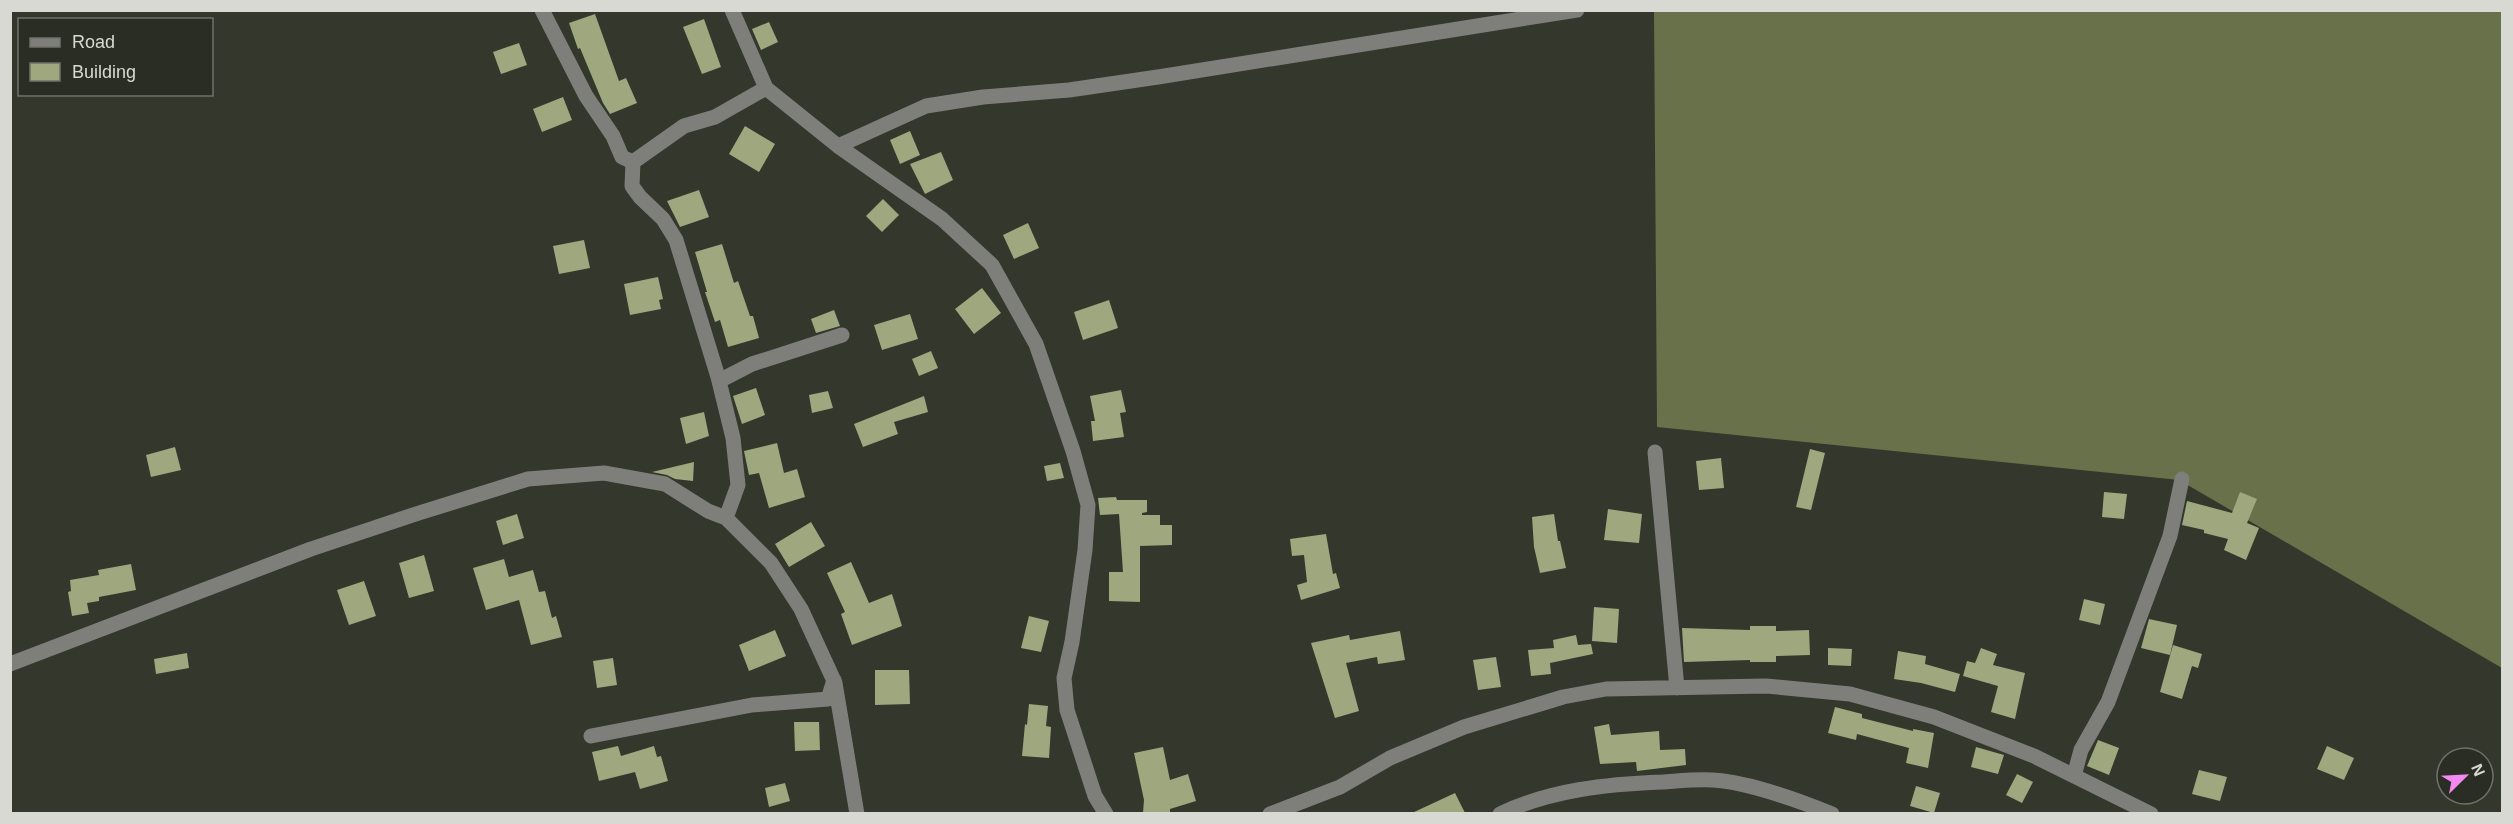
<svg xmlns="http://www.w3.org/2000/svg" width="2513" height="824" font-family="Arial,sans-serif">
  <rect width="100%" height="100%" fill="#34372c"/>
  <path fill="#69714a" d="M 1654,11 L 2502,11 L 2502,668 L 2179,480 L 1657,427 Z"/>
  <path fill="#9ea77e" d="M 595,14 L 619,81 L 626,78 L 637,103 L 610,114 L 603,103 L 580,48 L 578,49 L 569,23 Z
    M 704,19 L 721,67 L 702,74 L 683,27 Z
    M 769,22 L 778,42 L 761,50 L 752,29 Z
    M 519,43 L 527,65 L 501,74 L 493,52 Z
    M 563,97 L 572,120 L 542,132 L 533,109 Z
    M 745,126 L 775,144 L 759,172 L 729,154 Z
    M 910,131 L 920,155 L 900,164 L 890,140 Z
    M 941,152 L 953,180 L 925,194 L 910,164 Z
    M 699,190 L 709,217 L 680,227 L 667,201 Z
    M 883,199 L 899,215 L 882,232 L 866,216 Z
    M 1028,223 L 1039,248 L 1014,259 L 1003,235 Z
    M 584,240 L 590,268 L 559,274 L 553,246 Z
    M 722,244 L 734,283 L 738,281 L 750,316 L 753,316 L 759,338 L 728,347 L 720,320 L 715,322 L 705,292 L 707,292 L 695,252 Z
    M 658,277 L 663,299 L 659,300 L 661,309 L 630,315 L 624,284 Z
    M 982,288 L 1001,313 L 974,334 L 955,309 Z
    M 1109,300 L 1118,328 L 1083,340 L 1074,312 Z
    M 834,310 L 840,326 L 816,333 L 811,319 Z
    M 910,314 L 918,339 L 882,350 L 874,325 Z
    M 931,351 L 938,368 L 919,376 L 912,359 Z
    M 756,388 L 765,415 L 742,424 L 733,396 Z
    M 1121,390 L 1126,412 L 1120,413 L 1124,437 L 1093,441 L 1091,421 L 1095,421 L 1090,396 Z
    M 828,391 L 833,408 L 812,413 L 809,395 Z
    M 924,396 L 928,412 L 894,422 L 898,434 L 863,447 L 854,424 Z
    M 704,412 L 709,436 L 686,444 L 680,418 Z
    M 777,443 L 784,473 L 797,469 L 805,497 L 769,508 L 759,473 L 749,475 L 744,451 Z
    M 175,447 L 181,470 L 151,477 L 146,455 Z
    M 1810,449 L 1825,453 L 1811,510 L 1796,507 Z
    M 1721,458 L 1724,488 L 1699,490 L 1696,461 Z
    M 694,462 L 693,481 L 675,479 L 667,475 L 652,472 Z
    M 1060,463 L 1064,478 L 1047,481 L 1044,466 Z
    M 2104,492 L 2127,494 L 2124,519 L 2102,517 Z
    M 2240,492 L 2257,499 L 2247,523 L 2259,528 L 2246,560 L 2224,550 L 2228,539 L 2204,533 L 2204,530 L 2182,525 L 2187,501 L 2232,513 Z
    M 1116,497 L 1117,500 L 1147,500 L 1147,512 L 1142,513 L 1142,515 L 1160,515 L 1160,525 L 1172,525 L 1172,545 L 1140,546 L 1140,602 L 1109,601 L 1109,572 L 1123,572 L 1119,514 L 1100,515 L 1098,498 Z
    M 1608,509 L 1642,514 L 1639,543 L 1604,540 Z
    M 517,514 L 524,538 L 503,545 L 496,521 Z
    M 1554,514 L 1558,541 L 1560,541 L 1566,568 L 1540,573 L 1534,547 L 1532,517 Z
    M 811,522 L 825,546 L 789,567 L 775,544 Z
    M 1326,534 L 1333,574 L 1336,573 L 1340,588 L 1301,600 L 1297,585 L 1307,582 L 1304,555 L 1292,556 L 1290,539 Z
    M 424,555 L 434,591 L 409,598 L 399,563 Z
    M 504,559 L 509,577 L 533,570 L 539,592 L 545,591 L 552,618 L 556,616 L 562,637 L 531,645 L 519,600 L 486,610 L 473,568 Z
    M 851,562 L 869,603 L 892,594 L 902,626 L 852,645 L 841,614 L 845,612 L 827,573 Z
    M 131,564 L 136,590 L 99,597 L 99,601 L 87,603 L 89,613 L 72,616 L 68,592 L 71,591 L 70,580 L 99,575 L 98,570 Z
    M 364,581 L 376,616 L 349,625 L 337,590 Z
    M 2084,599 L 2105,604 L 2100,625 L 2079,620 Z
    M 1594,607 L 1619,609 L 1617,643 L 1592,641 Z
    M 1029,616 L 1049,621 L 1041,652 L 1021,648 Z
    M 2149,619 L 2177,625 L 2170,655 L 2141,648 Z
    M 1750,626 L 1776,626 L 1776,631 L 1809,630 L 1810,655 L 1776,656 L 1776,662 L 1750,662 L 1750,660 L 1684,662 L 1682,628 L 1750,630 Z
    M 775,630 L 786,656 L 749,671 L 739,645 Z
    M 1400,631 L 1405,660 L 1378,664 L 1377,657 L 1346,663 L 1359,711 L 1335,718 L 1311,643 L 1349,635 L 1350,640 Z
    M 1576,635 L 1578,645 L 1591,644 L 1593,654 L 1550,663 L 1551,674 L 1531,676 L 1528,650 L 1554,648 L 1553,640 Z
    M 2173,645 L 2202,654 L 2198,668 L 2192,666 L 2182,699 L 2160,692 Z
    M 1828,648 L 1852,649 L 1851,666 L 1828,665 Z
    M 1981,648 L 1997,654 L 1993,665 L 2025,673 L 2015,719 L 1991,712 L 1998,686 L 1963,676 L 1967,661 L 1975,663 Z
    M 1898,651 L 1926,656 L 1925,664 L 1960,674 L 1955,692 L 1921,683 L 1894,679 Z
    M 187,653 L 189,668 L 156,674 L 154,659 Z
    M 1496,657 L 1501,687 L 1478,690 L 1473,660 Z
    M 613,658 L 617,685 L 597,688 L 593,661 Z
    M 875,670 L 909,670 L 910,704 L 875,705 Z
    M 1029,704 L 1048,706 L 1046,726 L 1051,727 L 1049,758 L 1022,756 L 1025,724 L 1027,725 Z
    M 1835,707 L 1862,714 L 1862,718 L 1913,731 L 1913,729 L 1934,733 L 1928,768 L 1906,763 L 1909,748 L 1857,734 L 1856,740 L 1828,733 Z
    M 794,722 L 819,722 L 820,750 L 795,751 Z
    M 1609,724 L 1611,735 L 1659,731 L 1660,750 L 1685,749 L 1686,765 L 1637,771 L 1636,762 L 1600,764 L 1594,727 Z
    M 2098,740 L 2119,748 L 2109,775 L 2087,766 Z
    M 618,746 L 621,756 L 654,746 L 657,757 L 661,756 L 668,781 L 640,789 L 635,772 L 599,781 L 592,752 Z
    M 2327,746 L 2354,758 L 2344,780 L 2317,769 Z
    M 1163,747 L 1170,780 L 1188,774 L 1196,801 L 1170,809 L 1170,813 L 1143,813 L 1144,800 L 1134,753 Z
    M 1976,747 L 2004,755 L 1998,774 L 1971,767 Z
    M 2199,770 L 2227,777 L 2220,801 L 2192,794 Z
    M 2017,774 L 2033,782 L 2022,803 L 2006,795 Z
    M 785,783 L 790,801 L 769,807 L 765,788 Z
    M 1916,786 L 1940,793 L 1934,813 L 1910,806 Z
    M 1455,793 L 1465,813 L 1412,813 Z"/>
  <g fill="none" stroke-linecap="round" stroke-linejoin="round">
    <path stroke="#7e7f7a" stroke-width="15" d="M 542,10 L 586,96 L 613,136 L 622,157 L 633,162 L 684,126 L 715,117 L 766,88
      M 732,10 L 766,88 L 838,146 L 942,219 L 992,265 L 1036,344 L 1073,451 L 1088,505 L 1085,550 L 1072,642 L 1064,678 L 1067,710 L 1095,796 L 1106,814
      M 838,146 L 926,106 L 983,97 L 1069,90 L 1158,77 L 1577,10
      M 633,162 L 632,186 L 640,197 L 663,219 L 676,240 L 718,377 L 733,438 L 738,485 L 726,518
      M 719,381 L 752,364 L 842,335
      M 1655,452 L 1677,688
      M 10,664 L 311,549 L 419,513 L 528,479 L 604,473 L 665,484 L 708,511 L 726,518 L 771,563 L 801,609 L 835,683 L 857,814
      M 591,736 L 752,705 L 828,699 L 834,680
      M 2074,776 L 2081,750 L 2108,702 L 2170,536 L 2182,479
      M 1270,814 L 1340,787 L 1390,758 L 1464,727 L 1563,697 L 1606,689 L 1766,686 L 1850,694 L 1934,717 L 2034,756 L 2151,814
      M 1500,814 C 1550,790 1607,784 1662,782 C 1678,781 1696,779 1713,780 C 1747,782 1800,801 1832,814"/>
  </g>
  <rect width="2513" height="824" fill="none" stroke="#d8d9d3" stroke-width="24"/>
  <rect x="18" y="18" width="195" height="78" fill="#2a2d23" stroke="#707269" stroke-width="1.5"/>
  <rect x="30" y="38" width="30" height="9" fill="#7e7f7a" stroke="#707269" stroke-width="1.5"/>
  <text x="72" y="48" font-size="18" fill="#d8d9d3">Road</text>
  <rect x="30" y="63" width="30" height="18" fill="#9ea77e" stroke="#707269" stroke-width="1.5"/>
  <text x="72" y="78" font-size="18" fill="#d8d9d3">Building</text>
  <g transform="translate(2465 776) rotate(66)"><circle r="28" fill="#2a2d23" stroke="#707269" stroke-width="1.5"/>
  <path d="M0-4.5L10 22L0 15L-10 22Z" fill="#f389f1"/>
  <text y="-9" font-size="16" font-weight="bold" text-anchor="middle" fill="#d8d9d3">N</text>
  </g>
</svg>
